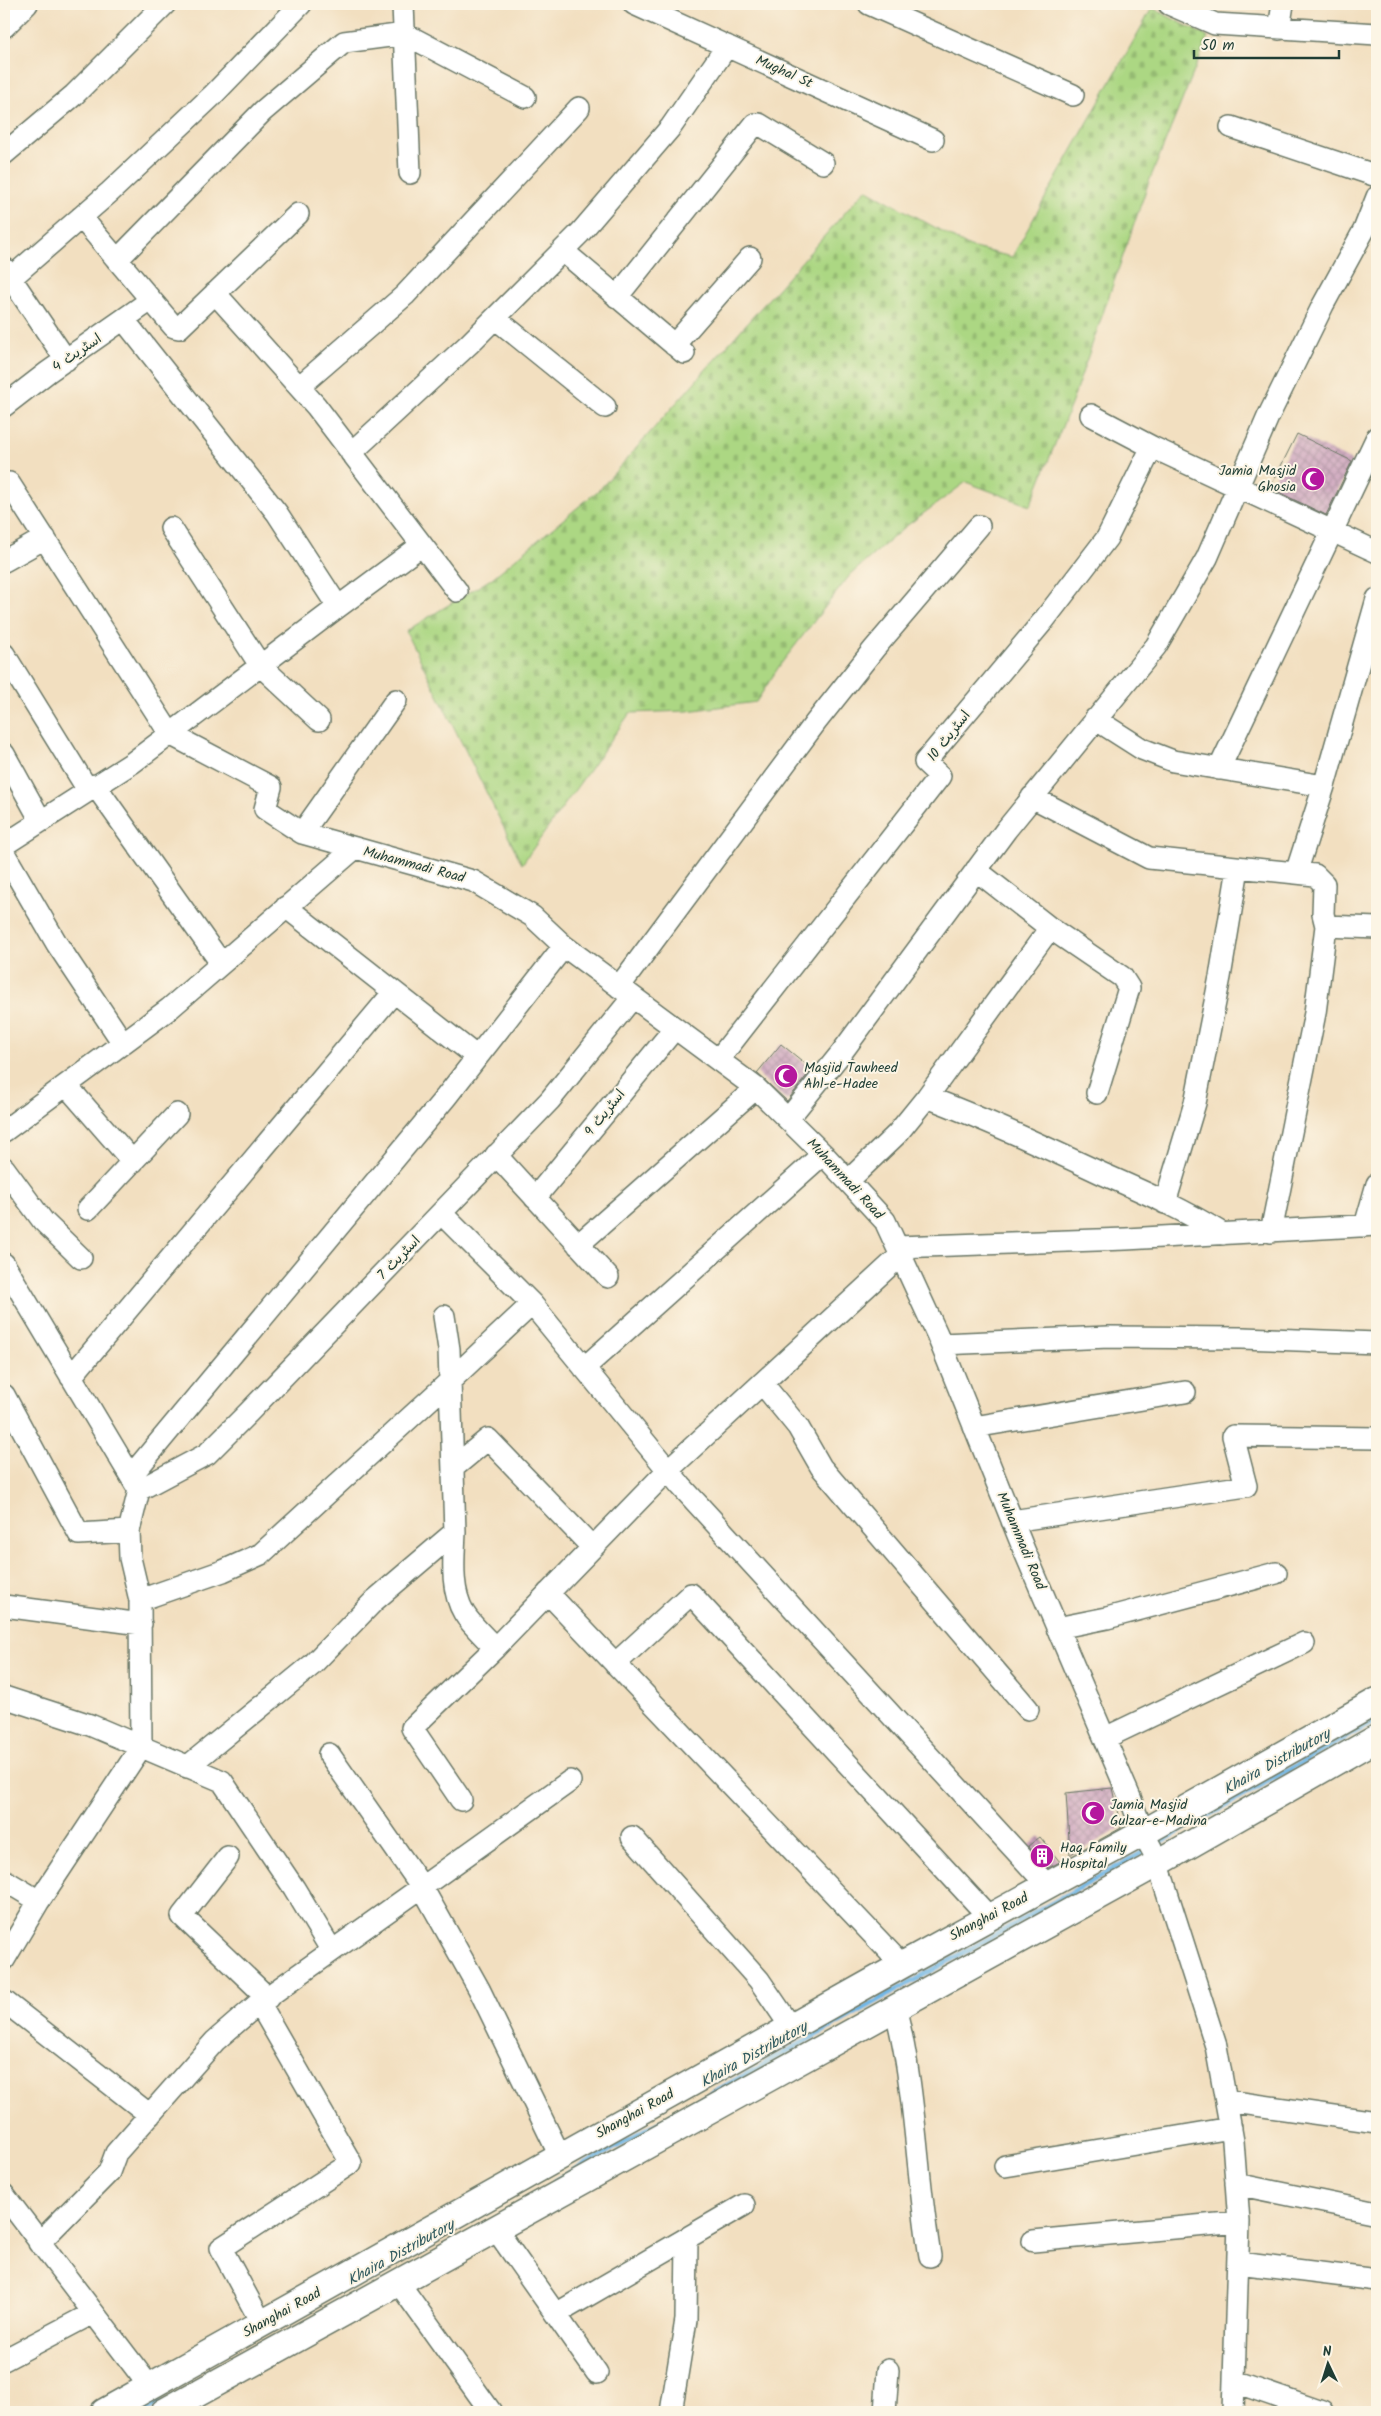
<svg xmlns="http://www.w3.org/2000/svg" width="1381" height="2416" font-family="Kalam,'Playpen Sans Arabic',sans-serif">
  <defs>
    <pattern id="cemetery-stones" width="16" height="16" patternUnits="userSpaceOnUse" patternTransform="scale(1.25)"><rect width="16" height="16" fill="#acd783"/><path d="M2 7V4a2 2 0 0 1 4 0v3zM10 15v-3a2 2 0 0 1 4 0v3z" fill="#94b972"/></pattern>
    <pattern id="building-cross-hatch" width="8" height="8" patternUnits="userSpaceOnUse" patternTransform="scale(1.25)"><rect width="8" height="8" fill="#cba0bc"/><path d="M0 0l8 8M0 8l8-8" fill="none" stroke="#a4849a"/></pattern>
  </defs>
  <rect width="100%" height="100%" fill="#fcf5e5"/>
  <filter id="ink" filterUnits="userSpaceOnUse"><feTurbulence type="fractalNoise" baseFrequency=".02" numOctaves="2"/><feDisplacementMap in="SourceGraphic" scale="10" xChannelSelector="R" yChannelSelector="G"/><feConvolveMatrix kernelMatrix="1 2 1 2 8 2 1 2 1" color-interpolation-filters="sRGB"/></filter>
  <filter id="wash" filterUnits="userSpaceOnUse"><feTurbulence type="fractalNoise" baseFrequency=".0096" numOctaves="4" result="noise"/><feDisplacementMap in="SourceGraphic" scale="20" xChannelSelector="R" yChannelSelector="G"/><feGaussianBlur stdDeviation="1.12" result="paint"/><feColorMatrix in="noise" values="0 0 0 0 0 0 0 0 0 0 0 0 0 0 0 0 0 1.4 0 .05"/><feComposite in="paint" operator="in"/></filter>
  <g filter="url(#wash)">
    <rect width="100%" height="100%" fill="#f2dfc0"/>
    <path fill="url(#cemetery-stones)" stroke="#668a5c" d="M 1152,8 L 1208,37 L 1148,184 L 1072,402 L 1030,506 L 966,482 L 905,527 L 850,575 L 780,665 L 756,702 L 687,711 L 630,713 L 522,864 L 406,631 L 491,579 L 600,489 L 866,189 L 970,247 L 1012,257 Z"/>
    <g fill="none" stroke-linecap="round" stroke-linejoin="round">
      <path stroke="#70b7e7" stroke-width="5.5" d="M 1155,1845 L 1377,1720
        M 555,2181 L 1147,1850
        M 143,2412 L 159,2403"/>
    </g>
    <g id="blocks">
      <path fill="url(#building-cross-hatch)" d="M 1297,434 L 1352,461 L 1326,515 L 1270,488 Z
        M 781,1044 L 812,1069 L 787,1101 L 757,1073 Z
        M 1112,1788 L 1121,1828 L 1083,1849 L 1081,1847 L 1070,1855 L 1066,1793 Z
        M 1040,1837 L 1060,1862 L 1048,1868 L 1028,1846 Z"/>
    </g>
  </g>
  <g filter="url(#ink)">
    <use href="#blocks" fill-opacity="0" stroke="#697665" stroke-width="1"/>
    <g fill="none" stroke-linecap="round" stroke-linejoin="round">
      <g stroke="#697665" stroke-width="24">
        <path id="minor" d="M 403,4 L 410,173
          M 634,4 L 933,140
          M 869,4 L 1073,95
          M 1169,4 L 1215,24 L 1377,34
          M 4,27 L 27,4
          M 1279,29 L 1283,4
          M 1231,127 L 1377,176
          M 4,154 L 74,95 L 165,4
          M 81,217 L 174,327 L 179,328 L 298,214
          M 563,251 L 684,353
          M 117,260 L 263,111 L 344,42 L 405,34 L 525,97
          M 4,268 L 66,360
          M 11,278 L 110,192 L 212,96 L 301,4
          M 215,293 L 316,406 L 457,591
          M 617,297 L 755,124 L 759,124 L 823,163
          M 495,318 L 605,407
          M 124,320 L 277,513 L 338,607
          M 674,345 L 750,258
          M 299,387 L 405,295 L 579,108
          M 4,406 L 48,372 L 151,300
          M 1091,415 L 1152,447 L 1377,552
          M 351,453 L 469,344 L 580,233 L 671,127 L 727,46
          M 4,483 L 9,483 L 170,734 L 271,787 L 265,809 L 302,833 L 473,881 L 532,916 L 564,946 L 756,1088 L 823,1154 L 885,1221 L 937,1334 L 1024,1550 L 1131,1800 L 1143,1833 L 1155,1855 L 1216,2046 L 1233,2141 L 1239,2222 L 1233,2412
          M 171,528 L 260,665 L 319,720
          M 4,561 L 45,538
          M 4,654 L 88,790
          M 1095,719 L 1142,749 L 1173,761 L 1324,786
          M 4,754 L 41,821
          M 1219,769 L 1377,437
          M 95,785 L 221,963
          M 1032,797 L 1149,858 L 1315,875 L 1324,884 L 1323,914 L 1326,926 L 1377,928
          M 302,833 L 396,700
          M 4,845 L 132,763 L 338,607 L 422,545
          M 4,853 L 57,944 L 123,1043
          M 976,870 L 1050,928 L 1122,977 L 1129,988 L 1097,1093
          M 1296,873 L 1324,786 L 1377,599
          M 286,907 L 477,1057
          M 619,987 L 816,722 L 874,649 L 979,526
          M 718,1060 L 940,776 L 925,762 L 1044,620 L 1107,538 L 1152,447
          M 66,1085 L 133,1162
          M 927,1097 C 987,1120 1045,1147 1103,1174 C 1144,1192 1185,1210 1223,1234
          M 788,1119 L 842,1052 L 1006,830 L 1156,646 L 1207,558 L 1268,417 L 1323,305 L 1364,230 L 1377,197
          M 4,1131 L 169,1009 L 354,849
          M 496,1155 L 608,1277
          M 4,1168 L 43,1221 L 81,1258
          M 848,1181 L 897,1134 L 927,1097 L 1050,928
          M 535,1198 L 675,1028
          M 1165,1203 L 1195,1103 L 1220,977 L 1238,868
          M 88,1209 L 177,1114
          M 442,1214 L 532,1304 L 681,1486 L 1048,1886
          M 1365,1226 L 1377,1184
          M 1271,1232 L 1315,1013 L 1326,926
          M 578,1245 L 756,1088
          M 897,1247 L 1126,1239 L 1377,1225
          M 4,1264 L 139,1490 L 129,1531 L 130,1558 L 140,1600
          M 941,1344 L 1109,1337 L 1242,1338 L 1377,1343
          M 584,1368 L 823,1154
          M 71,1377 L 394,992
          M 762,1383 L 798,1427 L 821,1467 L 1028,1709
          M 4,1395 L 79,1534 L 129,1531
          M 974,1427 L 1185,1392
          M 453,1468 L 488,1439 L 592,1547
          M 131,1476 L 446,1097 L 564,946
          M 139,1490 L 207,1454 L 249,1412 L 550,1100 L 633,997
          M 1012,1521 L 1246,1486 L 1233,1436 L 1377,1438
          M 455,1532 C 454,1558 450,1589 464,1613 C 471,1625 485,1637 495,1648 L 668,1470 L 901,1255
          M 548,1593 L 902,1965
          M 4,1606 L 141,1624
          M 1057,1628 L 1107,1618 L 1276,1573
          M 615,1664 L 691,1594 L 989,1917
          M 4,1697 L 90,1725 L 222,1781 L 294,1888 L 332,1951
          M 1105,1738 L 1304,1643
          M 329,1754 L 422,1887 L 570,1781
          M 187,1767 L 312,1665 L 375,1600 L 455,1532 L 450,1381 L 532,1304
          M 461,1800 L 412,1728 L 495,1648
          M 632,1837 L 759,1980 L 791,2027
          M 228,1857 L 182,1916 L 268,1998
          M 4,1880 L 39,1901 L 141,1747 L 140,1600 L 223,1571 L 261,1554 L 450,1381 L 449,1349 L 444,1316
          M 4,1960 L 39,1901
          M 4,2001 L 150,2115
          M 259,2003 L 422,1887 L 479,1989 L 560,2156
          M 895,2007 C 916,2088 916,2173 930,2256
          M 1227,2101 L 1377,2122
          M 1005,2166 L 1231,2128
          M 1236,2184 L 1377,2213
          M 4,2195 L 150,2387
          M 495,2228 L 597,2373
          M 1033,2241 L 1239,2222
          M 39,2243 L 109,2172 L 116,2153 L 215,2041 L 259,2003 L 351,2163 L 221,2248 L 262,2324
          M 1238,2263 L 1377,2280
          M 398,2282 L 491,2412
          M 556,2314 L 744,2205
          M 4,2360 L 93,2313
          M 1235,2382 L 1322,2412
          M 671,2412 L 686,2320 L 687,2238
          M 885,2412 L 888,2370"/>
      </g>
      <g stroke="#697665" stroke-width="29">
        <path id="major" d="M 104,2412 L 902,1965 L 1143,1833 L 1377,1701
          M 164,2412 L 1158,1863 L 1377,1738"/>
      </g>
      <use href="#minor" stroke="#fff" stroke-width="21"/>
      <use href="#major" stroke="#fff" stroke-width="26"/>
    </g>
  </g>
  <defs>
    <g id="mosque-disc" transform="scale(1.25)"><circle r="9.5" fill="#b5179e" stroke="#fcf5e5"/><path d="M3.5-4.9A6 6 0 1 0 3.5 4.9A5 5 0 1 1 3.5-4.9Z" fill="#fff"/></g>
    <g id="building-disc" transform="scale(1.25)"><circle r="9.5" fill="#b5179e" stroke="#fcf5e5"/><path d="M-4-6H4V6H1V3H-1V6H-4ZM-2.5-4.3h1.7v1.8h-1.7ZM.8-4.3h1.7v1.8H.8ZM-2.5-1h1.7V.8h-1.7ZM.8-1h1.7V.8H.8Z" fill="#fff"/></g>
  </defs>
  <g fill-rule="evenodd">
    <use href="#mosque-disc" x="1313" y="479"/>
    <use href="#mosque-disc" x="786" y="1076"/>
    <use href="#mosque-disc" x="1093" y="1813"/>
    <use href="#building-disc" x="1042" y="1856"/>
  </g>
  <g text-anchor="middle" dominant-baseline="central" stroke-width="4" stroke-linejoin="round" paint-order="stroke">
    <g font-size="14" fill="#1f3d34" stroke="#fcf5e5">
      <text transform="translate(784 72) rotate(24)">Mughal St</text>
      <text transform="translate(77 353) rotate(-34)">اسٹریٹ 4</text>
      <text transform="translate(949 736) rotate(-52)">اسٹریٹ 10</text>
      <text transform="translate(414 865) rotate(15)">Muhammadi Road</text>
      <text transform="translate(605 1113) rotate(-51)">اسٹریٹ 9</text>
      <text transform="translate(845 1179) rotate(47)">Muhammadi Road</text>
      <text transform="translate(399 1258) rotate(-46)">اسٹریٹ 7</text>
      <text transform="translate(1021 1541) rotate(67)">Muhammadi Road</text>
      <text transform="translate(989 1917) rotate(-28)">Shanghai Road</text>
      <text transform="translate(635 2114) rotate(-29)">Shanghai Road</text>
      <text transform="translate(282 2313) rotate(-29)">Shanghai Road</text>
    </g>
    <g font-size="14" fill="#1f3d34" stroke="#fcf5e5" text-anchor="start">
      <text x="1296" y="471" text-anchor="end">Jamia Masjid<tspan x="1296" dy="16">Ghosia</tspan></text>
      <text x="804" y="1068">Masjid Tawheed<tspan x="804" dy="16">Ahl-e-Hadee</tspan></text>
      <text x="1110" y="1805">Jamia Masjid<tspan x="1110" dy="16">Gulzar-e-Madina</tspan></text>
      <text x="1060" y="1848">Haq Family<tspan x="1060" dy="16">Hospital</tspan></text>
    </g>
    <g font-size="15" font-style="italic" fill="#335c61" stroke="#fcf5e5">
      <text transform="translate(1277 1762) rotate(-29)">Khaira Distributory</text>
      <text transform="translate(754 2055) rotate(-29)">Khaira Distributory</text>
      <text transform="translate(401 2253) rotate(-29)">Khaira Distributory</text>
    </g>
  </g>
  <rect width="1381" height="2416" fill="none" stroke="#fcf5e5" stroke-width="20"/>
  <g transform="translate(1328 2364) rotate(356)" stroke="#fcf5e5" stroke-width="4" paint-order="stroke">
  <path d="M0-4L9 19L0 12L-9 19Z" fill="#1f3d34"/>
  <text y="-8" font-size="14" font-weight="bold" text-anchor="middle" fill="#1f3d34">N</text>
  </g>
  <path d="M1194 50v8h145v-8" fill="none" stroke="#1f3d34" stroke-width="2.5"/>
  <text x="1201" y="50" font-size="15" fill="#1f3d34" stroke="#fcf5e5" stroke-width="4" paint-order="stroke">50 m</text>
</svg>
